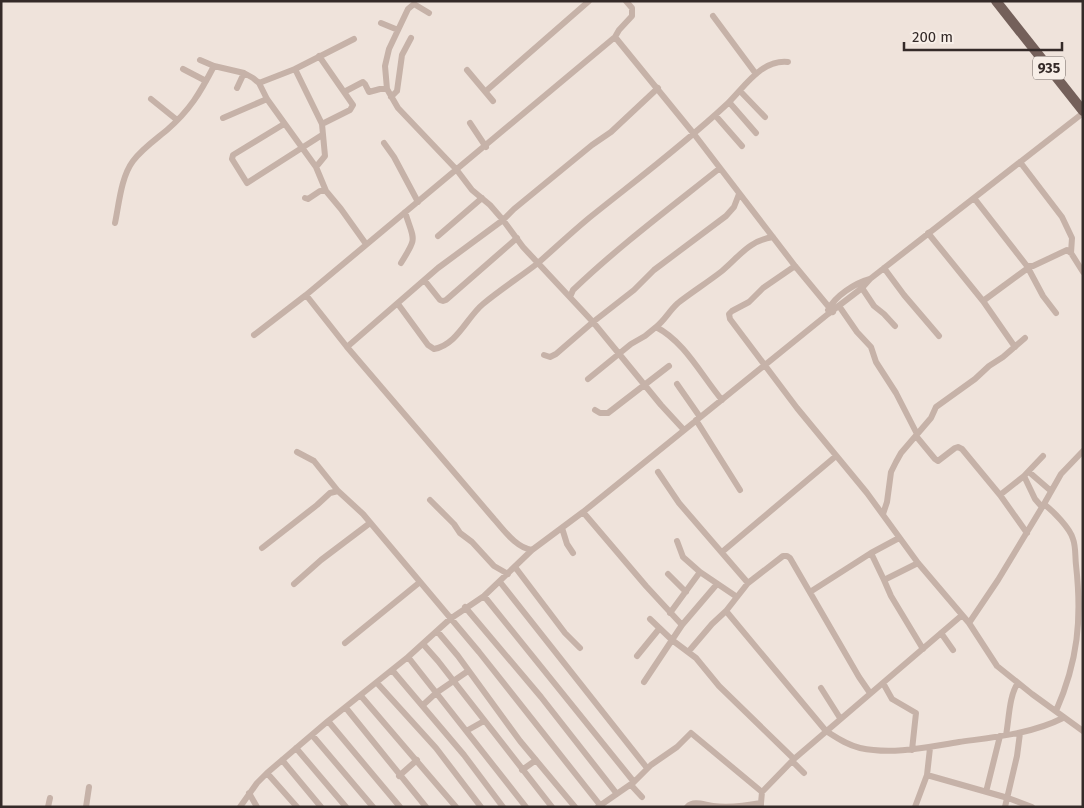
<svg xmlns="http://www.w3.org/2000/svg" width="1084" height="808" font-family="'Fira Sans',sans-serif">
  <rect width="100%" height="100%" fill="#efe3db"/>
  <g fill="none" stroke-linecap="round" stroke-linejoin="round">
    <path stroke="#c6b2a8" stroke-width="6" d="M 429,13 L 414,4 L 408,9 L 389,49 L 385,66 L 387,89 L 398,108 L 456,169 L 472,190 L 490,205 L 503,220 L 523,247 L 593,322 L 661,405 L 684,430
      M 713,16 L 756,74
      M 381,23 L 398,30
      M 615,37 L 619,30 L 632,16 L 632,8 L 626,1
      M 319,56 L 353,105 L 350,110 L 322,124
      M 200,60 L 214,66
      M 183,69 L 206,81
      M 295,69 L 354,39
      M 467,70 L 493,101
      M 259,83 L 295,69 L 322,124 L 325,156 L 316,167 L 326,191 L 341,209 L 366,244
      M 237,88 L 244,73
      M 486,91 L 589,1
      M 740,91 L 765,117
      M 344,92 L 363,82 L 365,84 L 369,92 L 380,89 L 387,89
      M 391,97 L 397,91 L 402,55 L 411,38
      M 151,99 L 177,120
      M 729,102 L 756,133
      M 715,115 L 742,146
      M 223,118 L 267,99
      M 470,123 L 486,147
      M 284,124 L 233,155 L 232,159 L 247,183 L 322,135
      M 384,143 L 394,157 L 418,202
      M 1020,162 L 1062,217 L 1072,238 L 1071,253
      M 305,198 L 308,199 L 320,191 L 326,191
      M 974,198 L 1027,266 L 1033,266 L 1067,250 L 1071,253 L 1083,272
      M 115,223 C 119,204 121,177 133,161 C 142,149 155,140 167,130 C 190,110 200,93 214,66 L 244,73 L 253,78 L 259,83 L 267,99 L 316,167
      M 928,233 L 983,301 L 1015,347
      M 438,236 L 482,198
      M 401,263 C 418,236 414,241 405,212
      M 795,266 L 763,288 L 749,302 L 732,311 L 729,314 L 730,319 L 797,408 L 867,493 L 918,563 L 969,623
      M 1027,266 L 1043,296 L 1056,313
      M 884,268 L 904,295 L 939,336
      M 425,281 L 440,300 L 443,301 L 446,300 L 517,238
      M 862,288 L 874,306 L 884,314 L 895,326
      M 306,295 L 615,37 L 694,134 L 795,266 L 833,312
      M 570,297 L 573,290 C 619,246 670,208 720,168
      M 983,301 L 1028,268
      M 398,304 L 428,345 L 434,349 C 457,345 467,317 483,304 C 501,289 520,277 538,263 C 555,248 571,233 589,218 C 635,181 682,146 726,105 C 744,88 761,59 788,62
      M 839,306 L 857,332 L 871,347 L 876,362 L 896,393 L 917,434
      M 828,310 C 835,296 855,283 870,279 L 1083,113
      M 656,327 C 665,320 669,311 678,303 C 692,292 708,282 722,271 C 740,256 748,241 773,237
      M 254,335 L 306,295 L 347,347 L 494,519 C 504,530 516,548 532,550
      M 347,347 L 438,268 L 503,220 L 514,209 L 592,145 L 611,132 L 658,88
      M 544,355 L 550,357 L 556,354 L 593,322 L 634,290 L 654,270 L 726,216 L 734,207 L 739,194
      M 588,379 L 631,344 L 645,336 L 656,327 C 685,342 701,375 722,400
      M 677,384 L 700,417
      M 595,410 L 600,413 L 608,413 L 669,366
      M 696,420 L 740,490
      M 916,436 L 935,459 L 938,461 L 955,448 L 958,447 L 962,449 L 1000,495 L 1027,533
      M 297,452 L 314,461 L 338,491 L 363,514 L 479,652 L 600,805
      M 658,472 L 679,503 L 748,583
      M 1029,472 L 1051,491
      M 1000,495 L 1024,476
      M 430,500 L 454,524 L 460,533 L 472,542 L 494,566 L 508,574
      M 1044,504 L 1061,474 L 1083,451
      M 1042,507 L 1035,499 L 1024,476 L 1043,456
      M 583,512 L 646,586 L 682,625
      M 883,514 L 887,502 L 891,472 L 896,462 L 901,453 L 931,418 L 936,407 L 975,379 L 989,366 L 1003,357 L 1025,338
      M 562,528 L 567,544 L 573,553
      M 677,541 L 683,557 L 700,572 L 737,597
      M 262,548 L 317,505 L 330,493 L 338,491
      M 722,552 L 836,456
      M 871,553 L 884,580 L 918,563
      M 515,567 L 565,633 L 580,648
      M 668,574 L 686,592
      M 884,580 L 891,596 L 923,649
      M 500,582 L 647,768
      M 294,584 L 321,560 L 370,523
      M 717,584 L 682,625 L 672,640 L 696,658 L 719,686 L 794,759
      M 810,592 L 871,553 L 899,538
      M 484,596 L 634,782
      M 465,607 L 541,697 L 617,794
      M 726,611 L 826,731 C 837,738 847,745 860,748 C 893,755 927,747 959,742 C 995,737 1031,734 1063,718
      M 670,613 L 700,572
      M 437,631 L 458,656 L 520,741 L 575,807
      M 941,633 L 953,650
      M 345,643 L 420,582
      M 423,644 L 438,661 L 552,807
      M 689,651 L 712,624 L 726,611 L 748,583 L 783,556 L 787,556 L 790,558 L 859,677 L 870,693
      M 637,656 L 659,629
      M 408,657 L 526,807
      M 392,670 L 464,755 L 503,807
      M 644,682 L 672,640 L 650,619
      M 377,683 L 436,748 L 481,807
      M 883,683 L 892,699 L 916,713 L 912,750
      M 821,688 L 840,718
      M 361,696 L 456,807
      M 423,705 L 436,693 L 468,671
      M 346,708 L 426,807
      M 1056,711 C 1078,661 1082,619 1076,565 C 1075,557 1076,547 1073,539 C 1070,528 1053,511 1044,504 L 998,580 L 969,623 L 997,666 L 1032,694 L 1083,731
      M 328,721 L 400,807
      M 468,730 L 484,721
      M 312,735 L 373,807
      M 1006,735 C 1009,720 1009,695 1018,683
      M 296,748 L 346,807
      M 282,760 L 321,807
      M 792,761 L 804,773
      M 522,770 L 536,760
      M 267,773 L 297,807
      M 927,775 L 1008,798 L 1032,807
      M 399,776 L 417,760
      M 631,785 L 642,797
      M 986,792 L 1000,736
      M 249,793 L 257,807
      M 761,803 L 762,792 L 794,759 L 961,616
      M 48,807 L 50,798
      M 86,807 L 89,787
      M 240,807 L 257,783 L 267,773 L 328,721 L 408,657 L 450,619 L 484,596 L 532,550 L 583,512 L 828,314 L 862,288 L 870,279
      M 598,807 L 634,782 L 651,765 L 677,747 L 691,733 L 762,792
      M 687,807 C 694,800 704,805 713,806 C 730,808 745,806 761,803 L 761,805
      M 915,807 L 927,775 L 930,748
      M 1005,807 L 1017,756 L 1020,733"/>
    <path stroke="#74605a" stroke-width="10" d="M 996,1 L 1083,111"/>
  </g>
  <g text-anchor="middle" dominant-baseline="central" stroke-width="4" stroke-linejoin="round" paint-order="stroke">
    <rect fill="#f7eee7" stroke="#6e6561" stroke-width="1" x="1033" y="56.5" width="32" height="23" rx="4"/>
    <g font-size="14" font-weight="bold" fill="#342a28">
      <text x="1049" y="68">935</text>
    </g>
  </g>
  <rect width="1084" height="808" fill="none" stroke="#342a28" stroke-width="5"/>
  <path d="M904 42v8h158v-8" fill="none" stroke="#342a28" stroke-width="2.5"/>
  <text x="912" y="42" font-size="15" fill="#342a28" stroke="#f7eee7" stroke-width="4" paint-order="stroke">200 m</text>
</svg>
